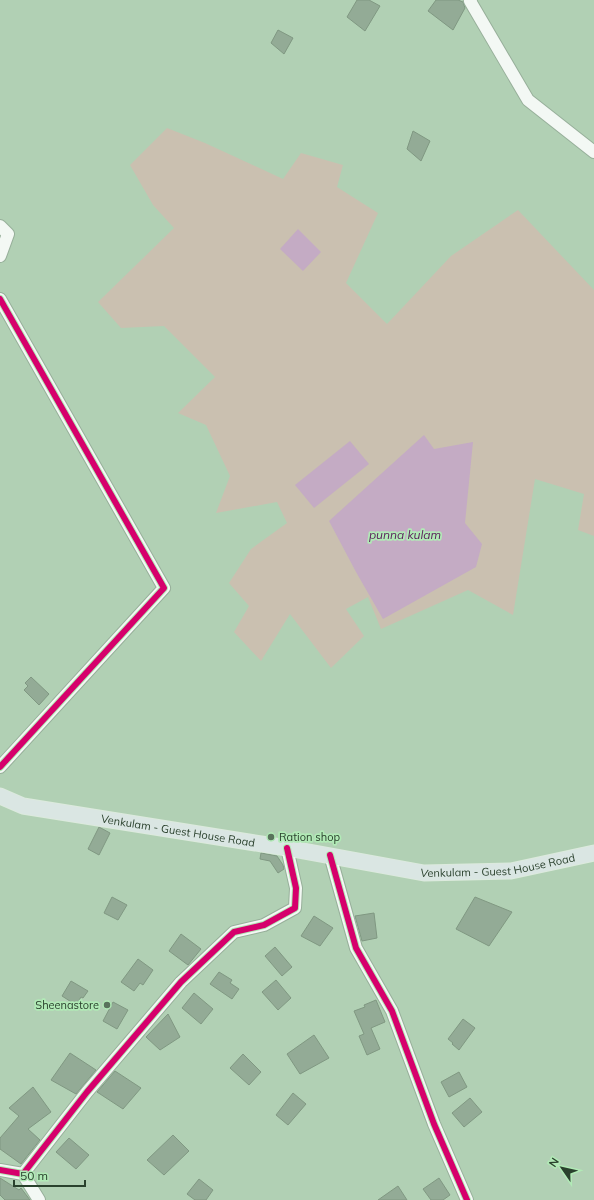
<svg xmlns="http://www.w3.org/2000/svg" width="594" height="1200" font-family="Mulish,sans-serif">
  <rect width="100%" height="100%" fill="#b1d0b4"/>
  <path fill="#cac0b0" d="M 167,128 L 205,143 L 283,179 L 301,153 L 343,165 L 337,187 L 378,213 L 346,283 L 387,324 L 451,256 L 518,210 L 594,290 L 594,536 L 578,530 L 584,494 L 535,479 L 513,615 L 468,590 L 381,629 L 368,597 L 346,609 L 364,636 L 331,668 L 290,614 L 261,661 L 234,632 L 249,606 L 229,583 L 251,549 L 287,523 L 277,502 L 216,513 L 230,476 L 206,425 L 178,413 L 215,377 L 164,326 L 121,328 L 98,302 L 174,228 L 153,205 L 130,165 Z"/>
  <path fill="#c4abc4" d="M 298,229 L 321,252 L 303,271 L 280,249 Z
    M 424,435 L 434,449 L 473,442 L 465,523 L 482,544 L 476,567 L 383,619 L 356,572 L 329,521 Z
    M 350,441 L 369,464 L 314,508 L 295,485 Z"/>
  <path fill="#93ab96" stroke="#809882" d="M 357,0 L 369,0 L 380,6 L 365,31 L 347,17 Z
    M 436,0 L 458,0 L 463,2 L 465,8 L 453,30 L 428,11 Z
    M 278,30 L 293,38 L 284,54 L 271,43 Z
    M 413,131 L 430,141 L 421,161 L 407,149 Z
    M 31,677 L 49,694 L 39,705 L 24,690 L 28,686 L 25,683 Z
    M 99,827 L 110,833 L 99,855 L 88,849 Z
    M 261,853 L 277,856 L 283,865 L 284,869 L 278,873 L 270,861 L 260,859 Z
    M 112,897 L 127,905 L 118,920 L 104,913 Z
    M 475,897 L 512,912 L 489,946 L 456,929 Z
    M 374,913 L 377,938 L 362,941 L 355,916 Z
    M 314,916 L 333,928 L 320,946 L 301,936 Z
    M 181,934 L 201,949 L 188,965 L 169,951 Z
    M 275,947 L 292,967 L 282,976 L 265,956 Z
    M 138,959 L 153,970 L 143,985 L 140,983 L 134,991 L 121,982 Z
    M 219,972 L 232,980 L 230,983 L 239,989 L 232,999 L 210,984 Z
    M 276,980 L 291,998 L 278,1010 L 262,992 Z
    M 71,981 L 88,991 L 83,998 L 81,997 L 76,1005 L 62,996 Z
    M 194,993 L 213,1009 L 201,1024 L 182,1008 Z
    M 376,1000 L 385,1022 L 371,1028 L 380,1049 L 367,1055 L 359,1036 L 364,1034 L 354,1011 L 365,1007 L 364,1005 Z
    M 113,1002 L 128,1010 L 117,1029 L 103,1021 Z
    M 168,1014 L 180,1037 L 160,1050 L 146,1037 Z
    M 463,1019 L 475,1028 L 459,1050 L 452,1044 L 453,1043 L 448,1039 Z
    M 314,1035 L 329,1058 L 300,1074 L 287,1054 Z
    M 70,1053 L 96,1070 L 76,1094 L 51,1080 Z
    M 243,1054 L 261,1072 L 249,1085 L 230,1068 Z
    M 115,1071 L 141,1088 L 123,1109 L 97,1092 Z
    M 459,1072 L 467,1087 L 449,1097 L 441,1082 Z
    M 33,1087 L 51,1112 L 28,1129 L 40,1140 L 21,1164 L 0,1149 L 0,1138 L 19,1116 L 9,1108 Z
    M 293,1093 L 306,1104 L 288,1125 L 276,1115 Z
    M 470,1098 L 482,1112 L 464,1127 L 452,1113 Z
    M 173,1135 L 189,1151 L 164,1175 L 147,1160 Z
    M 69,1138 L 89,1155 L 76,1169 L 56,1152 Z
    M 0,1178 L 19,1190 L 21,1188 L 30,1200 L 5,1200 L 0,1195 Z
    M 439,1178 L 450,1195 L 443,1200 L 431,1200 L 423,1189 Z
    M 199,1179 L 213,1190 L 206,1200 L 195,1200 L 187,1194 Z
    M 398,1186 L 407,1200 L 378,1200 Z"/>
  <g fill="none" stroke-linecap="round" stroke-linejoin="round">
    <g stroke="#97af9a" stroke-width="14">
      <path id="minor" d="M 471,0 L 470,1 L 528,100 L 594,152
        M 0,226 L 8,234 L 0,256
        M 0,299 L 164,588 L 0,767
        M 330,855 L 356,948 L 392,1011 L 434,1124 L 467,1200
        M 0,1170 L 23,1174 L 87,1092 L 181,982 L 234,932 L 264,925 L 295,908 L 296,888 L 287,848
        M 23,1174 L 39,1200"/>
    </g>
    <g stroke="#dceadd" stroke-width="17">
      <g id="major">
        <path id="s1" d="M 0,796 L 23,806 L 287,848 L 424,873 L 511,871 L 594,853"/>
      </g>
    </g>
    <use href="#minor" stroke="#f3f8f4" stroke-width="12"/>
    <use href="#major" stroke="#dae6e3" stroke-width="15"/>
    <g stroke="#b1eab6" stroke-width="8">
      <path id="cycleway" d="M 0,299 L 164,588 L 0,767
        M 330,855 L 356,948 L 392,1011 L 434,1124 L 467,1200
        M 0,1170 L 23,1174 L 87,1092 L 181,982 L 234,932 L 264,925 L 295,908 L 296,888 L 287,848"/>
    </g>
    <use href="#cycleway" stroke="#d6006c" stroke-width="6"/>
  </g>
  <g fill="#59735c" stroke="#b1eab6" stroke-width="1.5">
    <circle cx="271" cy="837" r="4"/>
    <circle cx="107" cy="1005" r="4"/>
  </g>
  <g text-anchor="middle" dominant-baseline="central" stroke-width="3.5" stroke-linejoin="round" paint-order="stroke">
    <g font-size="11" fill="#2a412d" stroke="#b1eab6">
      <text stroke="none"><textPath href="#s1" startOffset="182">Venkulam - Guest House Road</textPath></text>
      <text stroke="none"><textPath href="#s1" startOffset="506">Venkulam - Guest House Road</textPath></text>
    </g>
    <g font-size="11" fill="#2a412d" stroke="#b1eab6" text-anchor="start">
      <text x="279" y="837">Ration shop</text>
      <text x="99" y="1005" text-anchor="end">Sheenastore</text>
    </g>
    <g font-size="12" font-style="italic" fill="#5c215c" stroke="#b1eab6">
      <text x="405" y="534">punna kulam</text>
    </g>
  </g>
  <g transform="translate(562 1168) rotate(304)" stroke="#b1eab6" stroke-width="3" paint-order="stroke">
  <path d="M0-3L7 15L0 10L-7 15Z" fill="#2a412d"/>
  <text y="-6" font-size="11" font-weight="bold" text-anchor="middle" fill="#2a412d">N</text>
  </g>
  <path d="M14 1180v6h71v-6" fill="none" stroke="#2a412d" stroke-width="2"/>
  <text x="20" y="1180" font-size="12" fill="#2a412d" stroke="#b1eab6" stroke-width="3" paint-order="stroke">50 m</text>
</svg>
